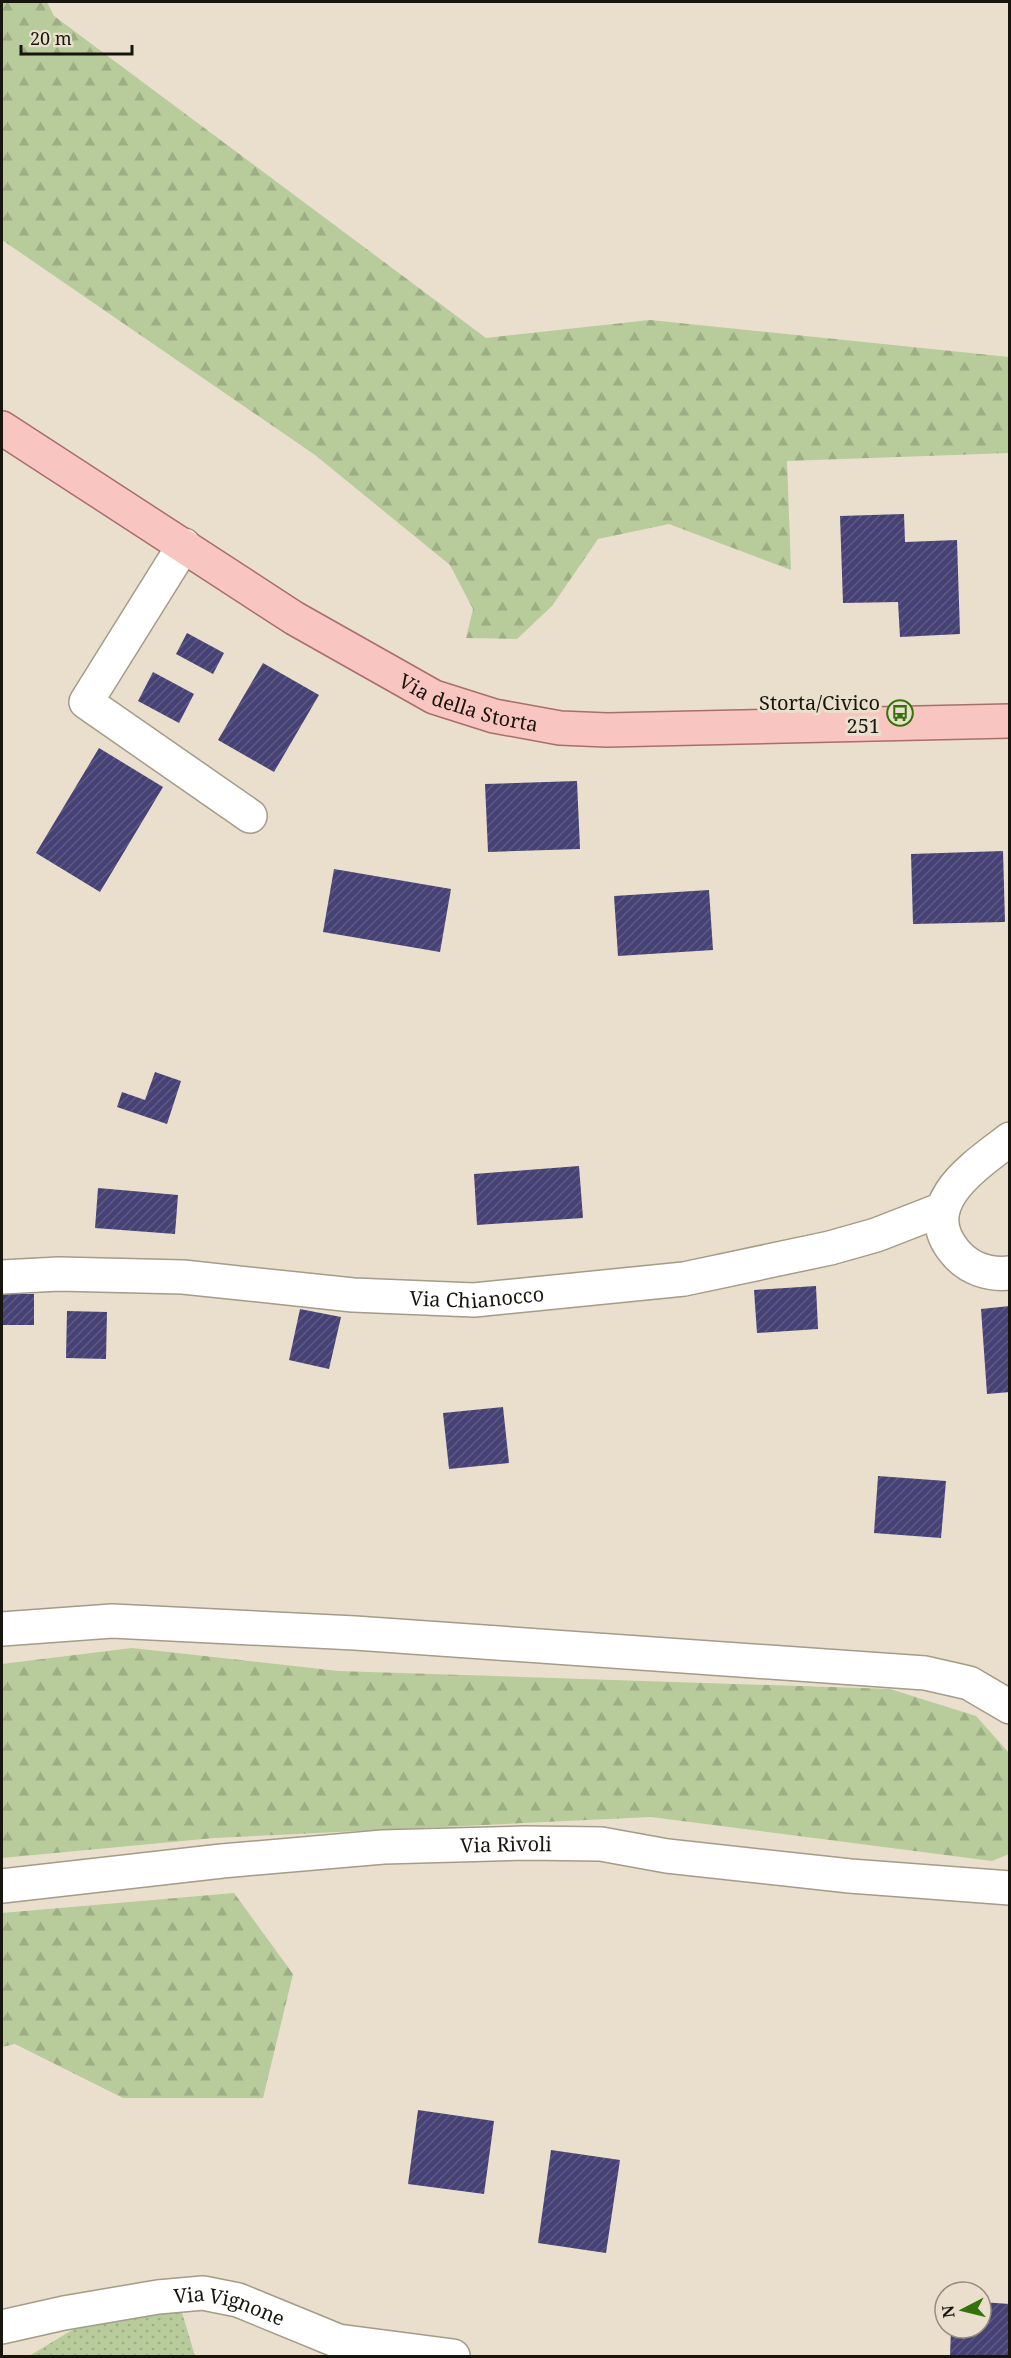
<svg xmlns="http://www.w3.org/2000/svg" width="1011" height="2358" font-family="'Noto Serif',serif">
  <defs>
    <pattern id="grass-dots" width="8" height="8" patternUnits="userSpaceOnUse" patternTransform="scale(1.5)"><rect width="8" height="8" fill="#b7cb9b"/><path d="M2 2h.1M6 6h.1" fill="none" stroke="#9dad84" stroke-width="1.8" stroke-linecap="round"/></pattern>
    <pattern id="forest-firs" width="22" height="20" patternUnits="userSpaceOnUse" patternTransform="scale(1.5)"><rect width="22" height="20" fill="#b7cb9b"/><path d="M5 1l3.5 6h-7zM16 11l3.5 6h-7z" fill="#9dad84"/></pattern>
    <pattern id="building-hatch" width="6" height="6" patternUnits="userSpaceOnUse" patternTransform="scale(1.5)"><rect width="6" height="6" fill="#474276"/><path d="M-1 1l2-2M0 6l6-6M5 7l2-2" fill="none" stroke="#5e5a83"/></pattern>
  </defs>
  <rect width="100%" height="100%" fill="#e9dfcc"/>
  <path fill="url(#grass-dots)" d="M 180,2306 L 195,2356 L 29,2356 L 104,2311 Z"/>
  <path fill="url(#forest-firs)" d="M 2,2 L 47,2 L 54,16 L 486,338 L 650,320 L 1009,357 L 1009,453 L 787,461 L 791,570 L 669,524 L 598,539 L 552,606 L 517,639 L 466,638 L 473,609 L 450,565 L 315,455 L 2,240 Z
    M 132,1648 L 338,1671 L 890,1689 L 976,1716 L 1009,1753 L 1009,1854 L 992,1861 L 651,1817 L 214,1838 L 2,1858 L 2,1664 Z
    M 234,1893 L 293,1974 L 263,2098 L 123,2098 L 15,2044 L 2,2047 L 2,1913 Z"/>
  <path fill="url(#building-hatch)" d="M 904,514 L 905,542 L 957,540 L 960,634 L 900,637 L 898,602 L 843,603 L 840,516 Z
    M 187,633 L 224,653 L 213,674 L 176,654 Z
    M 263,663 L 319,695 L 274,772 L 218,740 Z
    M 153,672 L 194,694 L 179,723 L 138,701 Z
    M 99,748 L 163,787 L 100,892 L 36,853 Z
    M 577,781 L 580,849 L 488,852 L 485,784 Z
    M 1003,851 L 1005,922 L 913,924 L 911,854 Z
    M 334,869 L 451,889 L 440,952 L 323,932 Z
    M 709,890 L 713,950 L 618,956 L 614,896 Z
    M 155,1072 L 181,1081 L 167,1124 L 117,1107 L 122,1092 L 145,1100 Z
    M 579,1166 L 583,1218 L 477,1225 L 474,1174 Z
    M 98,1188 L 178,1195 L 175,1234 L 95,1228 Z
    M 816,1286 L 818,1329 L 757,1333 L 754,1290 Z
    M 2,1294 L 34,1294 L 34,1325 L 2,1325 Z
    M 1010,1306 L 1010,1392 L 987,1394 L 981,1309 Z
    M 300,1309 L 341,1317 L 329,1369 L 289,1360 Z
    M 67,1311 L 107,1312 L 106,1359 L 66,1358 Z
    M 503,1407 L 509,1463 L 449,1469 L 443,1413 Z
    M 878,1476 L 946,1481 L 941,1538 L 874,1533 Z
    M 418,2110 L 494,2121 L 484,2194 L 408,2184 Z
    M 551,2150 L 620,2160 L 606,2253 L 538,2243 Z
    M 981,2302 L 1010,2304 L 1010,2356 L 950,2356 L 951,2328 L 981,2328 Z"/>
  <g fill="none" stroke-linecap="round" stroke-linejoin="round">
    <g stroke="#a49b88" stroke-width="36">
      <g id="minor">
        <path d="M 184,545 L 86,702 L 250,816"/>
        <path d="M 1010,1139 C 975,1166 915,1204 955,1252 C 969,1269 989,1275 1010,1273"/>
        <path id="s1" d="M 2,1277 L 59,1274 L 183,1277 L 353,1295 L 474,1300 L 684,1279 L 830,1248 L 876,1235 L 943,1209"/>
        <path d="M 2,1629 L 112,1621 L 355,1633 L 925,1673 L 969,1683 L 1010,1707"/>
        <path id="s2" d="M 2,1886 L 222,1861 L 383,1847 L 525,1843 L 601,1844 L 667,1856 L 850,1876 L 1010,1888"/>
        <path id="s3" d="M 2,2327 L 64,2313 L 158,2297 L 203,2293 L 238,2300 L 338,2341 L 453,2356"/>
      </g>
    </g>
    <g stroke="#a86f66" stroke-width="36">
      <g id="major">
        <path id="s4" d="M 2,428 L 294,618 L 434,697 L 494,716 L 560,728 L 607,730 L 1010,721"/>
      </g>
    </g>
    <use href="#minor" stroke="#fff" stroke-width="33"/>
    <use href="#major" stroke="#f9c5c0" stroke-width="33"/>
  </g>
  <defs>
    <g id="bus-ring" transform="scale(1.35)"><circle r="9.5" fill="#e9dfcc" stroke="#35730a" stroke-width="1.5"/><path d="M-5-6H5V4H4V6H2V4H-2V6H-4V4H-5ZM-3.5-4V0h7V-4ZM-3.5 1.2v1.5H-2V1.2ZM2 1.2v1.5H3.5V1.2Z" fill="#35730a"/></g>
  </defs>
  <g fill-rule="evenodd">
    <use href="#bus-ring" x="900" y="713"/>
  </g>
  <g text-anchor="middle" dominant-baseline="central" stroke-width="6" stroke-linejoin="round" paint-order="stroke">
    <g font-size="20" fill="#18150e" stroke="#e9dfcc">
      <text stroke="none"><textPath href="#s4" startOffset="544">Via della Storta</textPath></text>
      <text stroke="none"><textPath href="#s1" startOffset="476">Via Chianocco</textPath></text>
      <text stroke="none"><textPath href="#s2" startOffset="506">Via Rivoli</textPath></text>
      <text stroke="none"><textPath href="#s3" startOffset="232">Via Vignone</textPath></text>
    </g>
    <g font-size="20" fill="#18150e" stroke="#e9dfcc" text-anchor="end">
      <text x="880" y="702">Storta/Civico<tspan x="880" dy="23">251</tspan></text>
    </g>
  </g>
  <rect width="1011" height="2358" fill="none" stroke="#18150e" stroke-width="6"/>
  <g transform="translate(963 2310) rotate(263)"><circle r="28" fill="#e9dfcc" stroke="#958e80" stroke-width="1.5"/>
  <path d="M0-4.5L10 22L0 15L-10 22Z" fill="#35730a"/>
  <text y="-9" font-size="16" font-weight="bold" text-anchor="middle" fill="#18150e">N</text>
  </g>
  <path d="M21 45v9h111v-9" fill="none" stroke="#18150e" stroke-width="3"/>
  <text x="30" y="45" font-size="18" fill="#18150e" stroke="#e9dfcc" stroke-width="4.5" paint-order="stroke">20 m</text>
</svg>
